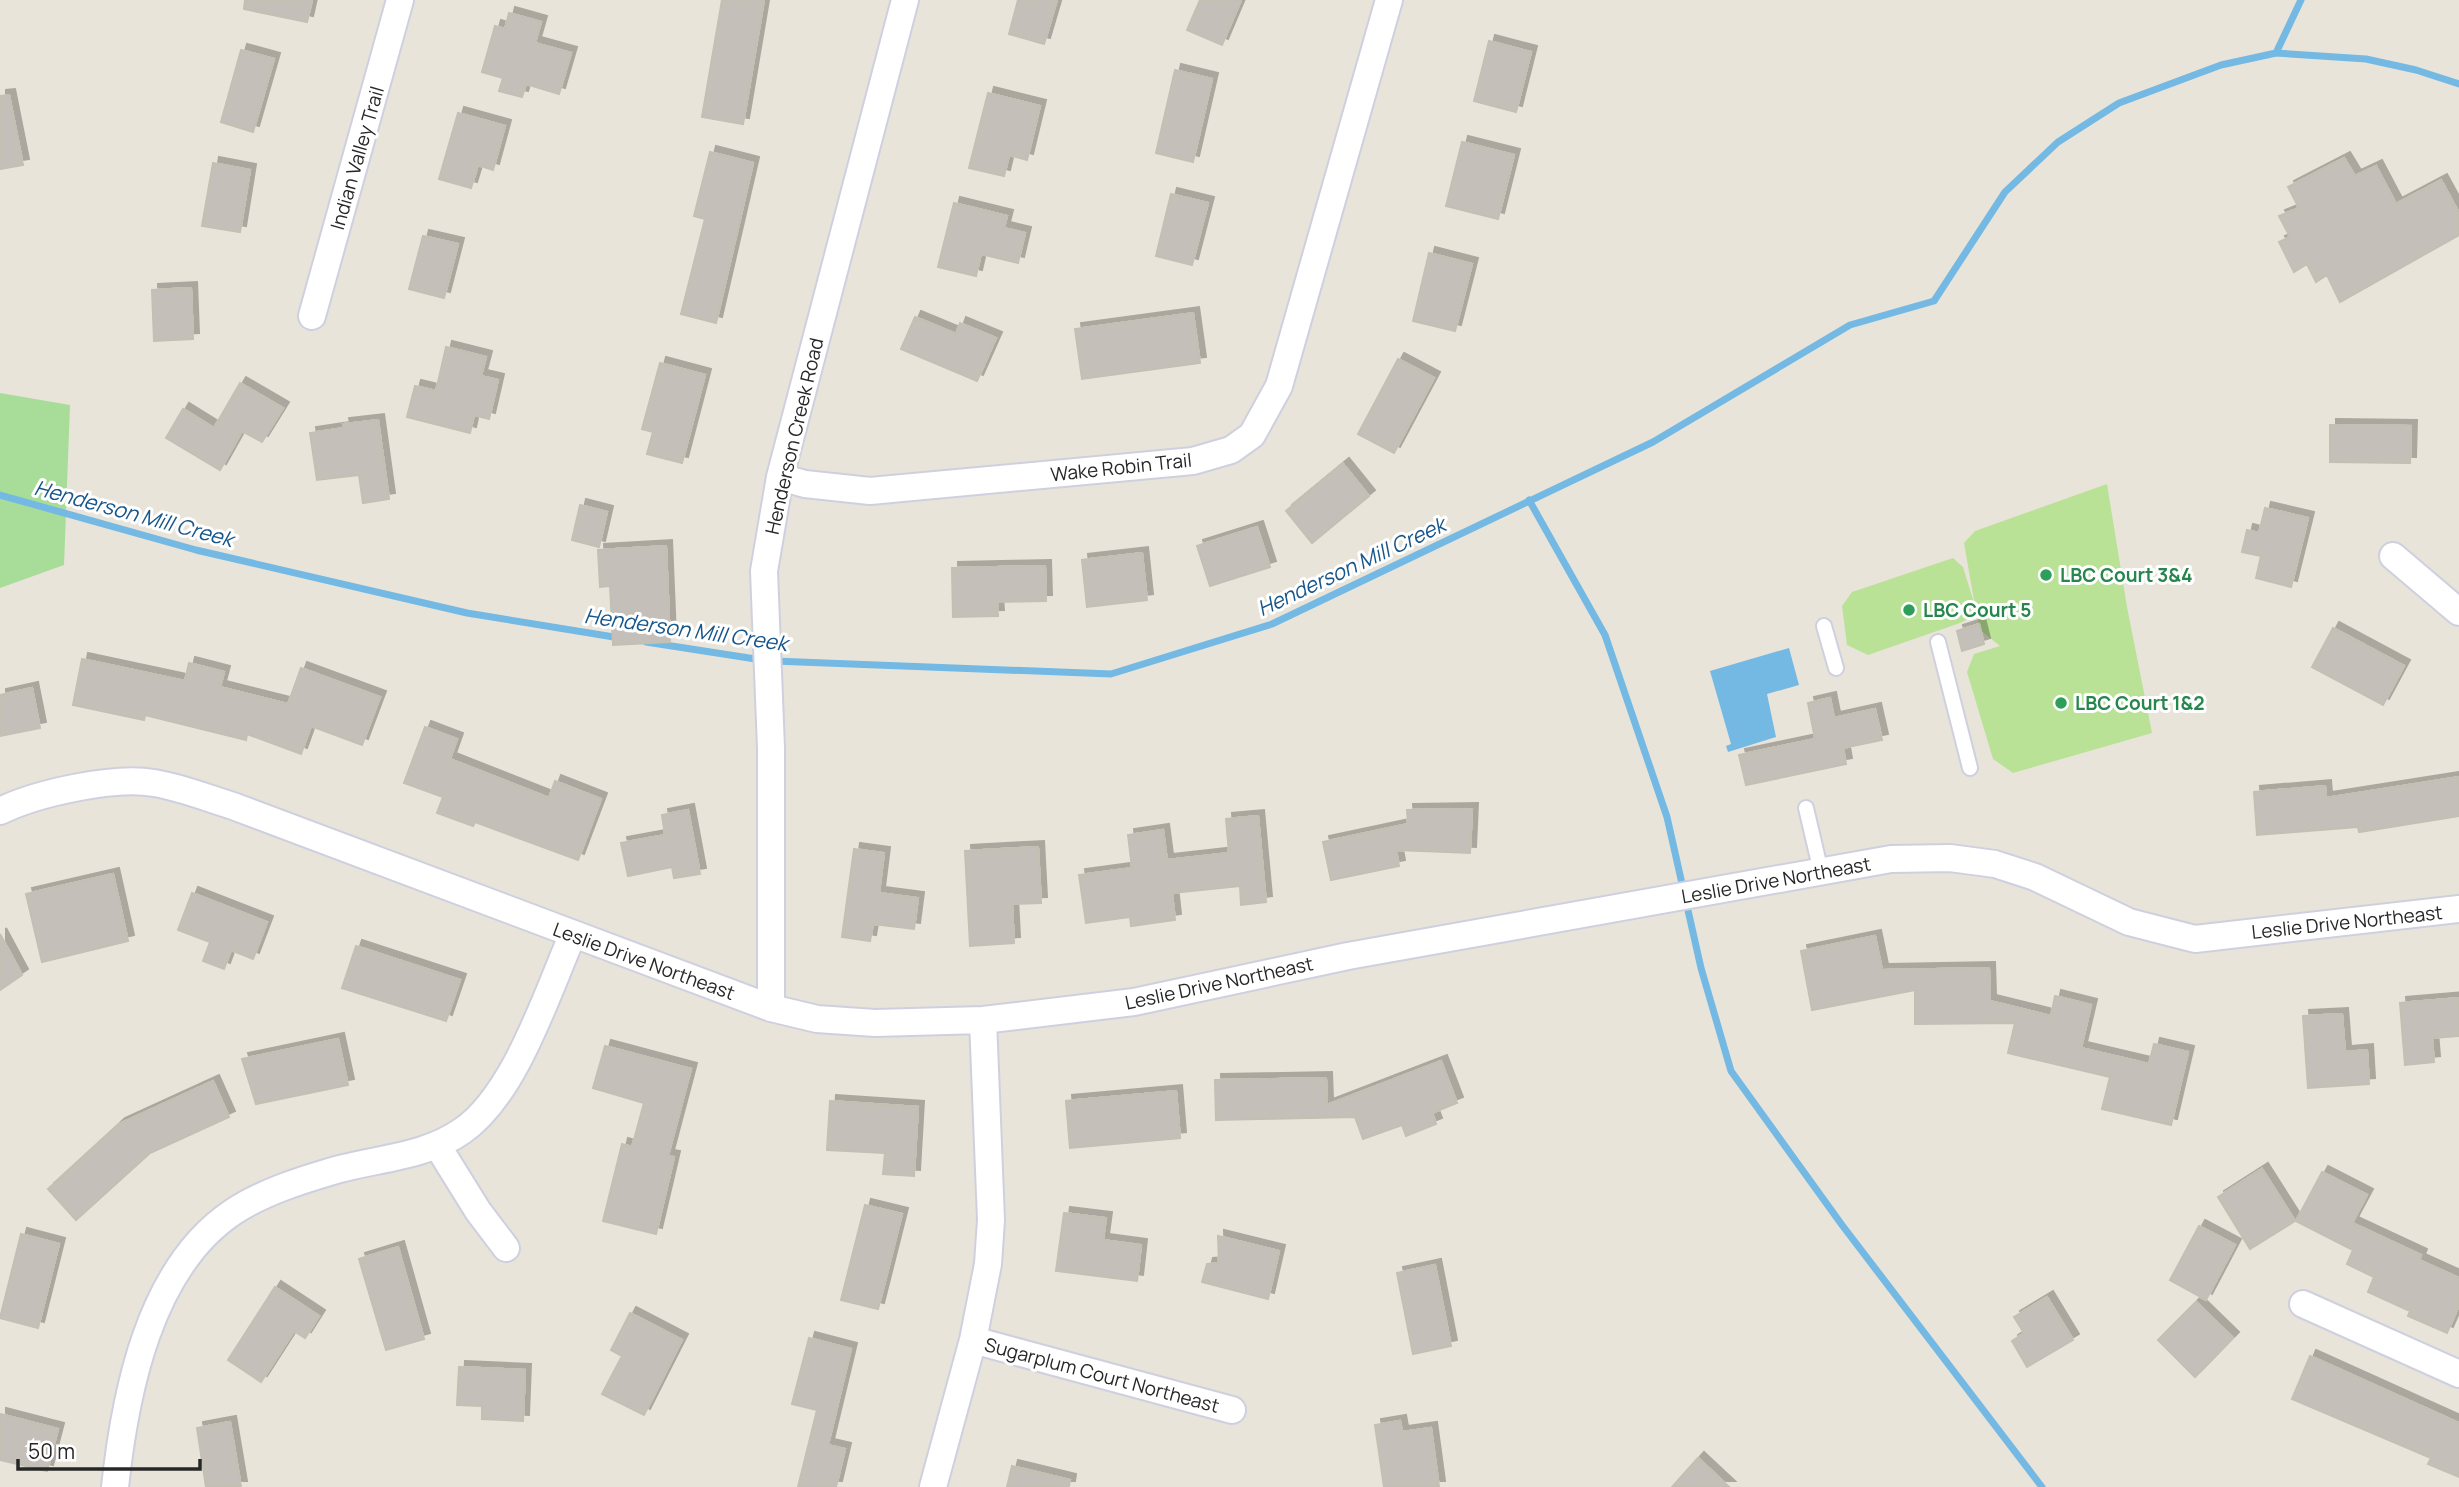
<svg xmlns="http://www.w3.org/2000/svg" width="2459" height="1487" font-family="Manrope,sans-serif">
  <defs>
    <filter id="shadow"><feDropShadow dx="6" dy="-6" stdDeviation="0" flood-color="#0004"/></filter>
  </defs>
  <rect width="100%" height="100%" fill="#e9e4d9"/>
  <path fill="#a8dc99" d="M 0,393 L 70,405 L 64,565 L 0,588 Z"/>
  <path fill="#b9e296" d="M 2107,484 L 2127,607 L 2152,733 L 2013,773 L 1993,759 L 1967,672 L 1974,654 L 2000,646 L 1980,630 L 1977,615 L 1960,623 L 1868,655 L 1847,645 L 1842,606 L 1852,592 L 1953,558 L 1963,567 L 1975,606 L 1964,543 L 1975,531 Z"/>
  <path fill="#73b9e4" d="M 1789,648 L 1799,685 L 1767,694 L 1776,737 L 1728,752 L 1726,746 L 1731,744 L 1710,671 Z"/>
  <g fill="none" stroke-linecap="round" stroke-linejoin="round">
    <path stroke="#73b9e4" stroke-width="7" d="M 2276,53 L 2301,0
      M 0,495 L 196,550 L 467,613 L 620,638
      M 1529,500 L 1605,635 L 1667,817 L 1701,968 L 1731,1071 L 1842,1225 L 2042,1487
      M 646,642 L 762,660
      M 774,661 L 1111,674 L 1272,624 L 1653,442 L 1850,325 L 1934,301 L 2005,192 L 2058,142 L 2119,103 L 2221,65 L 2276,53 L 2366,59 L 2416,70 L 2459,84"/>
  </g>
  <path fill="#c4c0b9" stroke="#c3bfb3" stroke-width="2" filter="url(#shadow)" d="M 245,0 L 312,0 L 307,22 L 244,9 Z
    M 722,0 L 764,0 L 743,124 L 702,117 Z
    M 1018,0 L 1057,0 L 1044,44 L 1009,34 Z
    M 1200,0 L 1241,0 L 1222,45 L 1187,30 Z
    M 509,13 L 541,22 L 535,43 L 571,53 L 559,94 L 526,84 L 522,97 L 499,91 L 503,78 L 482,72 L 495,26 L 505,29 Z
    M 1489,41 L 1531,52 L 1516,112 L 1474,101 Z
    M 241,50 L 274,59 L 253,132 L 221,122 Z
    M 1175,70 L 1212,79 L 1193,162 L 1156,153 Z
    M 988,93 L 1040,106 L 1027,160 L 1009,155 L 1004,176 L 969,168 Z
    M 9,95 L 23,165 L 0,169 L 0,96 Z
    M 458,113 L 505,126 L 493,170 L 478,165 L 471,188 L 439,179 Z
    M 1462,142 L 1514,155 L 1498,219 L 1446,206 Z
    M 710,152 L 753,163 L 716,323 L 681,314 L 705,219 L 694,216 Z
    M 2344,158 L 2355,176 L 2376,166 L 2396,204 L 2441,180 L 2459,213 L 2459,235 L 2340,302 L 2327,275 L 2316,282 L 2307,264 L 2294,272 L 2279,242 L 2290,237 L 2279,216 L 2299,208 L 2288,187 Z
    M 213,163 L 250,170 L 240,232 L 202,226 Z
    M 1171,194 L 1208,203 L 1192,265 L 1156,256 Z
    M 954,203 L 1007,216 L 1004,228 L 1025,233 L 1018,263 L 981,254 L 976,276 L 938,267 Z
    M 423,236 L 458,244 L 444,298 L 409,289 Z
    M 1429,253 L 1472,264 L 1455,331 L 1413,321 Z
    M 191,288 L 193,339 L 154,341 L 152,290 Z
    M 1193,313 L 1200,363 L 1082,379 L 1075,329 Z
    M 915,317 L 956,334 L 960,323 L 996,338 L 977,381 L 901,349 Z
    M 446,347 L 486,357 L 481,376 L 498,380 L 489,419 L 474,415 L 470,433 L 407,417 L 415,386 L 436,391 Z
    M 1398,359 L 1434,378 L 1394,453 L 1358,434 Z
    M 660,363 L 705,375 L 682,463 L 647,454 L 653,432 L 642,429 Z
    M 240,383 L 283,408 L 262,442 L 242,431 L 220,470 L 166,438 L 183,409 L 214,428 Z
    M 378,420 L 389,499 L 363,503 L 359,475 L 317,480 L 310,433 L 344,428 L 343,424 Z
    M 2330,425 L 2411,426 L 2410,463 L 2330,462 Z
    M 1343,464 L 1369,496 L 1312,543 L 1286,511 Z
    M 580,505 L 607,512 L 599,547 L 572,540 Z
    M 2265,508 L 2308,518 L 2291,587 L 2256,578 L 2261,556 L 2242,552 L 2247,530 L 2259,533 Z
    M 1257,527 L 1270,567 L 1210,586 L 1197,546 Z
    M 666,546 L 670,642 L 613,645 L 610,586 L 600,587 L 598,550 Z
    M 1142,553 L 1147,600 L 1087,607 L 1082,560 Z
    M 1045,566 L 1046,601 L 997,602 L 998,616 L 953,617 L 952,568 Z
    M 1979,624 L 1984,644 L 1962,651 L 1957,631 Z
    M 2333,628 L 2404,666 L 2383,705 L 2312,667 Z
    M 82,659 L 185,681 L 189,663 L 224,672 L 220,687 L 288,704 L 301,668 L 380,697 L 362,745 L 311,726 L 301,754 L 247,734 L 246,740 L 145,715 L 144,720 L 73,705 Z
    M 32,688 L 40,728 L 0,736 L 0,695 Z
    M 1830,698 L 1834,718 L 1875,709 L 1882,740 L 1843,748 L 1846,764 L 1746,785 L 1739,755 L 1815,739 L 1808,703 Z
    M 425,727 L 457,739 L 450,759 L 549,798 L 555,781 L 601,799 L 578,860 L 475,822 L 473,826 L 437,813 L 443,797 L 404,783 Z
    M 2459,777 L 2459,816 L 2359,832 L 2358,827 L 2257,835 L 2254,792 L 2325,786 L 2326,798 Z
    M 1472,809 L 1470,853 L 1396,850 L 1399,866 L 1331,880 L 1323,842 L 1408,824 L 1407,810 Z
    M 688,810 L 700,874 L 674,878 L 672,867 L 628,876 L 621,843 L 665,835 L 662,815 Z
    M 1258,816 L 1266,902 L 1241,905 L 1240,886 L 1172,893 L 1175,920 L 1131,926 L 1130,917 L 1086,923 L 1079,875 L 1132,868 L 1128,835 L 1163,830 L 1167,860 L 1229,853 L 1226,819 Z
    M 1038,847 L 1041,903 L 1012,904 L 1014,943 L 970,946 L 965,851 Z
    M 854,849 L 884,853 L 879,893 L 918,898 L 914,929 L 873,924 L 870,941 L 842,937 Z
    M 113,874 L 128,941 L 42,962 L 26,894 Z
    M 192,893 L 267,922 L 253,959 L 231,950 L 224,969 L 203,961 L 210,942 L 178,930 Z
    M 0,934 L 22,975 L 0,990 Z
    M 1875,936 L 1882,970 L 1989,968 L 1990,1001 L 2051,1016 L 2055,996 L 2091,1005 L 2081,1048 L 2149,1064 L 2154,1044 L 2188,1052 L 2171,1125 L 2102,1109 L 2110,1077 L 2008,1053 L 2015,1023 L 1915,1024 L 1915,990 L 1812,1010 L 1801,951 Z
    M 356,946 L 460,980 L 446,1021 L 342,988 Z
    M 2459,998 L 2459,1036 L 2432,1038 L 2434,1062 L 2405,1065 L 2400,1003 Z
    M 2342,1014 L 2345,1052 L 2367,1050 L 2369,1084 L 2308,1088 L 2303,1016 Z
    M 338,1039 L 348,1085 L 256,1104 L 242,1059 Z
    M 605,1046 L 691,1069 L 668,1156 L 674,1157 L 656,1234 L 603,1221 L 622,1144 L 632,1147 L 644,1103 L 593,1088 Z
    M 1441,1061 L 1457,1103 L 1432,1113 L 1436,1124 L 1406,1136 L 1402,1125 L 1363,1139 L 1355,1117 L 1216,1120 L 1215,1080 L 1326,1078 L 1327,1105 Z
    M 213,1081 L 229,1117 L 150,1153 L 76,1220 L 48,1189 L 119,1124 Z
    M 1176,1091 L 1180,1138 L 1070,1148 L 1066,1101 Z
    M 830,1101 L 918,1107 L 914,1176 L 883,1174 L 885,1153 L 827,1150 Z
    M 2262,1169 L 2295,1221 L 2250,1249 L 2218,1197 Z
    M 2322,1172 L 2367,1195 L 2352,1223 L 2421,1255 L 2419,1260 L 2459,1278 L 2459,1305 L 2447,1333 L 2408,1316 L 2410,1311 L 2368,1292 L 2374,1277 L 2347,1264 L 2353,1250 L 2296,1221 Z
    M 865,1205 L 902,1214 L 878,1309 L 841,1300 Z
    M 1064,1213 L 1106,1218 L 1103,1240 L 1141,1245 L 1137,1281 L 1056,1271 Z
    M 2199,1226 L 2235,1245 L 2206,1300 L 2170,1280 Z
    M 21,1234 L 59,1244 L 38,1328 L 0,1318 Z
    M 1218,1236 L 1279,1251 L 1268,1299 L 1202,1282 L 1207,1264 L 1219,1263 Z
    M 398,1247 L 424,1339 L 386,1350 L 359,1259 Z
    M 1435,1265 L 1451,1346 L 1413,1354 L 1397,1273 Z
    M 275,1287 L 319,1316 L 305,1338 L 294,1331 L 261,1382 L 228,1360 Z
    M 2047,1297 L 2073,1340 L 2027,1367 L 2012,1341 L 2024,1333 L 2014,1317 Z
    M 2196,1302 L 2233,1338 L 2195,1377 L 2158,1340 Z
    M 630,1313 L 682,1340 L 644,1415 L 602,1394 L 622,1356 L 611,1350 Z
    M 809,1338 L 851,1349 L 828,1445 L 845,1449 L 836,1487 L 798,1487 L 817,1410 L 792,1404 Z
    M 2310,1356 L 2459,1423 L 2459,1477 L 2428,1464 L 2431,1458 L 2292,1399 Z
    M 459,1367 L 525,1370 L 523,1421 L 482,1419 L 482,1406 L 457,1405 Z
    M 0,1414 L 58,1429 L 47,1471 L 0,1460 Z
    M 1400,1421 L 1402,1432 L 1431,1428 L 1439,1487 L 1384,1487 L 1375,1425 Z
    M 230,1422 L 241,1487 L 206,1487 L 197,1428 Z
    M 1698,1458 L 1729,1487 L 1672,1487 Z
    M 1012,1466 L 1070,1480 L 1069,1487 L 1007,1487 Z"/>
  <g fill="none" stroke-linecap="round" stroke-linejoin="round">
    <g stroke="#cfd0df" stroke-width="18">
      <path id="lane" d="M 1824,626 L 1836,668
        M 1938,642 L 1970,768
        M 1806,808 L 1821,872"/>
    </g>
    <g stroke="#cfd0df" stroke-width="30">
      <path id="street" d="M 312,316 L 400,0
        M 780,477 L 805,484 L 870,491 L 1193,461 L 1231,450 L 1252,435 L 1279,386 L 1389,0
        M 2393,556 L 2459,612
        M 0,811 C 37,793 114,776 154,783 C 180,787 207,798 233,806 L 771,1008 L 817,1019 L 875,1023 L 983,1020 L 1134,1002 L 1348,956 L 1891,859 L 1950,858 L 1995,864 L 2035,877 L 2129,922 L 2195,939 L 2459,909
        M 771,1008 L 771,748 L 764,571 L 780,477 L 905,0
        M 437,1145 L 478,1211 L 506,1248
        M 2303,1304 L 2459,1374
        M 973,1340 L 1232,1410
        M 115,1487 C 125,1394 149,1268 233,1212 C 263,1192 302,1180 336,1170 C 379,1158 425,1157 462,1131 C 515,1095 547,993 573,934
        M 933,1487 L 973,1340 L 988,1264 L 991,1220 L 983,1020"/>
    </g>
    <use href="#lane" stroke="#fff" stroke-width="14"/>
    <use href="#street" stroke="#fff" stroke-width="26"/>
  </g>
  <g fill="#2e9e5b" stroke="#fff" stroke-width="2.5">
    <circle cx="2046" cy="575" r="7"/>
    <circle cx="1909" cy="610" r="7"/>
    <circle cx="2061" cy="703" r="7"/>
  </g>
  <g text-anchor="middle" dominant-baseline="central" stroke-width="6" stroke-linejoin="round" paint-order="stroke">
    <g font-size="19" fill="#272727" stroke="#fff">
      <text transform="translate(357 158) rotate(-74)">Indian Valley Trail</text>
      <text transform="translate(794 436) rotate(-77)">Henderson Creek Road</text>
      <text transform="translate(1121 467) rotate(-6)">Wake Robin Trail</text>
      <text transform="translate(1776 880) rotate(-10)">Leslie Drive Northeast</text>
      <text transform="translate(2347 922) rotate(-6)">Leslie Drive Northeast</text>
      <text transform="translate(644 961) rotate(20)">Leslie Drive Northeast</text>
      <text transform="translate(1219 983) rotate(-12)">Leslie Drive Northeast</text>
      <text transform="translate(1102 1375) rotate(15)">Sugarplum Court Northeast</text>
    </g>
    <g font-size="19" font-weight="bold" fill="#27864d" stroke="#fff" text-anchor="start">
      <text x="2060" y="575">LBC Court 3&amp;4</text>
      <text x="1923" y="610">LBC Court 5</text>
      <text x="2075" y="703">LBC Court 1&amp;2</text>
    </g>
    <g font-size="21" font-style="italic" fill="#17568b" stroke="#fff">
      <text transform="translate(134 513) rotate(15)">Henderson Mill Creek</text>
      <text transform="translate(1351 566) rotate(-25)">Henderson Mill Creek</text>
      <text transform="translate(686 629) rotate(8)">Henderson Mill Creek</text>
    </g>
  </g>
  <path d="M18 1459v10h182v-10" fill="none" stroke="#272727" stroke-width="3.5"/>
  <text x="28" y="1459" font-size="21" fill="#272727" stroke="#ffffff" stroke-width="5" paint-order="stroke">50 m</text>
</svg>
